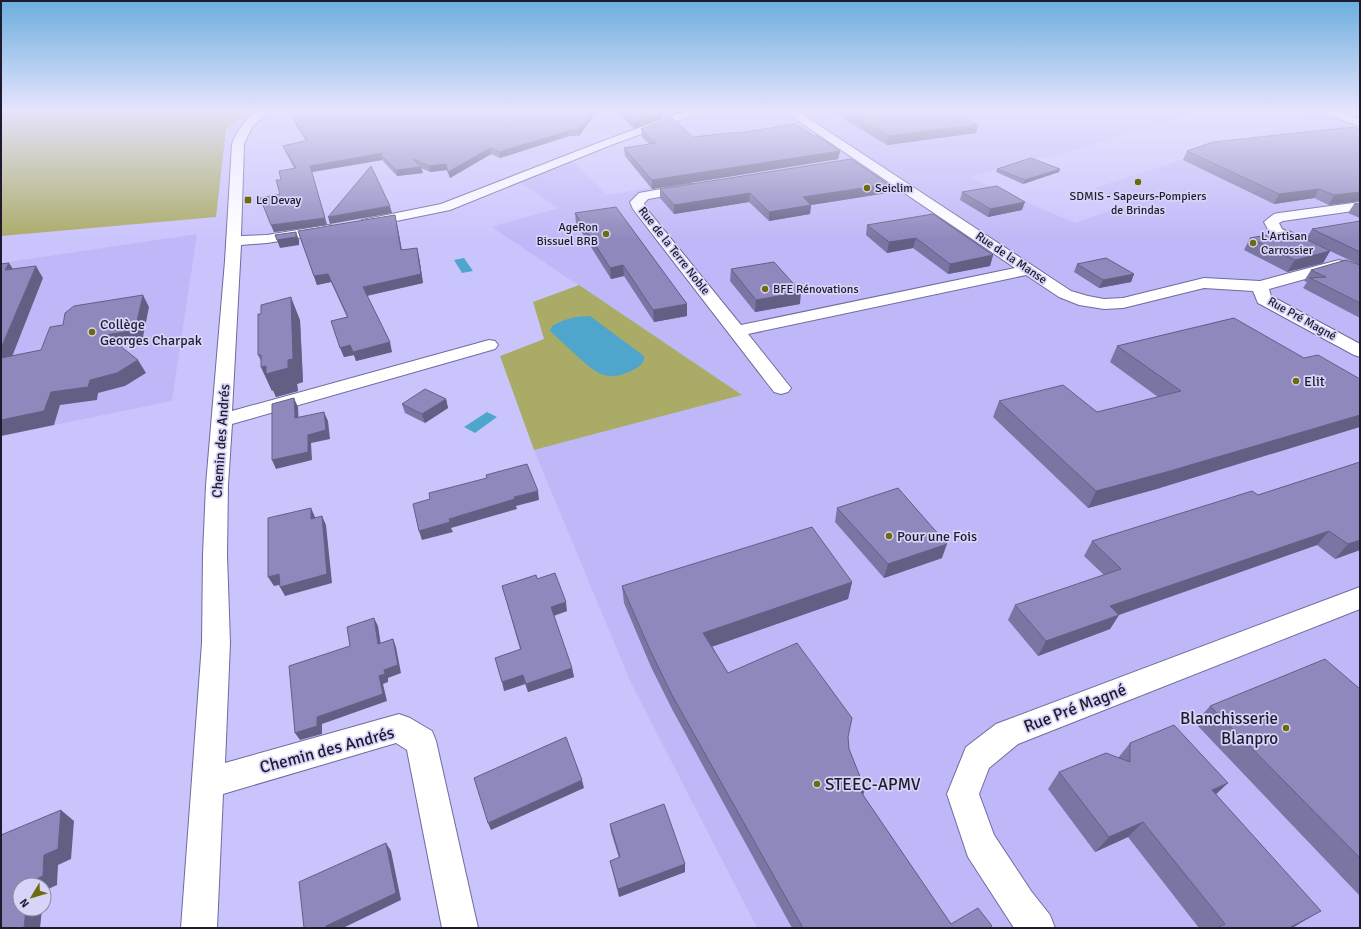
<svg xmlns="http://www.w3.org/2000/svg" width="1361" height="929" font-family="Signika,sans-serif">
  <rect width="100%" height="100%" fill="#cac4fd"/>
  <path fill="#bfb8f8" d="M 702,110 L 1203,110 L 1051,157 L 1032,158 L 969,177 L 1075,223 L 1128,205 L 1095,188 L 1321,114 L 1360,128 L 1360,928 L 757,928 L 631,683 L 534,450 L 741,395 L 492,227 L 558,208 L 518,181 L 572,161 L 607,195 L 709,177 L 648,129 Z
    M 197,234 L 172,401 L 1,436 L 1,263 Z"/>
  <path fill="#aaab67" d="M 1,110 L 254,110 L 226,129 L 216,217 L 1,236 Z
    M 579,285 L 742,395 L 534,450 L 500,356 L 544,339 L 533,302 Z"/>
  <path fill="#4fa6cd" d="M 464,258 L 473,271 L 462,273 L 454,260 Z
    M 590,316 L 644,356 C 645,363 639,367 633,370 C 607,383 597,374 578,357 C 569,348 559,340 550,331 L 552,326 C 564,319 576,316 590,316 Z
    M 487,412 L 497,417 L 475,433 L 464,427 Z"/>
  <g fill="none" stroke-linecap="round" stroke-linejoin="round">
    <g stroke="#706a9d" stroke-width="2">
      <path id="street" d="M 258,110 L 270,110 L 252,127 L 244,144 L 241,236 L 267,235 L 328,225 L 333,226 L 335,229 L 333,232 L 328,233 L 267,243 L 241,245 L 232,411 L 489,340 L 495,341 L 498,345 L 495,349 L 232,424 L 228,485 L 227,555 L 230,643 L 225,763 L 399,714 L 410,718 L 432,731 L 436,741 L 478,928 L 442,928 L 407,750 L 396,743 L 223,794 L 217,928 L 181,928 L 202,643 L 203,555 L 206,485 L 225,261 L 232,144 C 237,130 246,118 258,110 Z
        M 688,110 L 702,110 L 701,112 L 611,145 L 450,210 L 367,227 L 362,226 L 360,223 L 362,220 L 367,219 L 441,204 L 603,141 Z
        M 792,110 L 803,110 L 802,112 L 805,116 L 1071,291 L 1088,296 L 1104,299 L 1123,298 L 1204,278 L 1260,281 L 1339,260 L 1345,262 L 1347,265 L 1345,268 L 1269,289 L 1271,296 L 1360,344 L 1360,357 L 1354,355 L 1258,303 L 1253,291 L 1204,288 L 1123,308 L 1104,309 L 1079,305 L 1059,297 L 1026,275 L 748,334 L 791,388 L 788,392 L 781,394 L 774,392 L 633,209 L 630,202 L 639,193 L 689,184 L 694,185 L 696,188 L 694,191 L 648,199 L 644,203 L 646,208 L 741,325 L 1015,268 L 797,120 L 791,112 Z
        M 1360,202 L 1360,210 L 1283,221 L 1279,223 L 1282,229 L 1310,243 L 1312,246 L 1310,249 L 1305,250 L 1271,235 L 1264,222 L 1274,214 L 1279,213 Z
        M 1360,587 L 1360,609 L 1018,744 L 989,768 L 979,794 L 994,835 L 1031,891 L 1050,915 L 1055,928 L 1014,928 L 968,857 L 947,794 L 966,747 L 996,724 Z"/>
    </g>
    <g stroke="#706a9d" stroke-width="2">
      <path id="secondary" d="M 1318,110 L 1332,110 L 1360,119 L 1360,126 L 1319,112 Z"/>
    </g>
    <use href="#street" fill="#fff" fill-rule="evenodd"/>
    <use href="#secondary" fill="#fff" fill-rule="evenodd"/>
  </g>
  <path fill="#7a75a3" d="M 598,110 L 579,136 L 569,136 L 500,158 L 491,154 L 450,178 L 447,170 L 430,172 L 421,168 L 423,173 L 397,176 L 383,161 L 382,160 L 312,172 L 327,225 L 274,232 L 260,198 L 280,194 L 281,180 L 294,168 L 285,151 L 283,146 L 306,141 L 295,124 L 293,118 L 296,115 L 295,112 Z
    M 616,110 L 660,110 L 663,118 L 634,129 Z
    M 829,110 L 947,110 L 978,125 L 976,133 L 887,145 Z
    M 641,129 L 693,137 L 740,133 L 814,136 L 840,151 L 838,159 L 652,189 L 625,156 L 624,148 L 649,144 L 642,137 Z
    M 1360,129 L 1360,201 L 1329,205 L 1314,198 L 1274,204 L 1183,160 L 1187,151 Z
    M 997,169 L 1060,169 L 1059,172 L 1023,184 L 996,172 Z
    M 660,189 L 887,193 L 811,205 L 810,214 L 769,221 L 749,202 L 674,214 L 660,198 Z
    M 962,192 L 1022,210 L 988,217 L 960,200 Z
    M 1360,203 L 1360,218 L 1348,213 L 1354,204 Z
    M 575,213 L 687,304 L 687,316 L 654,322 L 624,276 L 611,279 L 576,223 Z
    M 395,215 L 397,224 L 402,250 L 419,257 L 423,283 L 367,296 L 392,352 L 356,361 L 354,355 L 344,357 L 331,321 L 347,317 L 331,282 L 317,285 L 298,231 Z
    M 1360,221 L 1360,265 L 1330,251 L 1323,263 L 1287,272 L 1244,250 L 1250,238 L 1306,239 L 1312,229 Z
    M 867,225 L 993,255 L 990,266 L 948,274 L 913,248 L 887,253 L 866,235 Z
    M 1077,264 L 1134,274 L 1131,282 L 1099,288 L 1074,272 Z
    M 1360,265 L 1360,318 L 1303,288 L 1307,282 L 1304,281 L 1311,270 Z
    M 731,269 L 800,304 L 755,312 L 730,281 Z
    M 1234,318 L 1160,488 L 1088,508 L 993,417 L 999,401 L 1097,412 L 1158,397 L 1110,362 L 1117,346 Z
    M 300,320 L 303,382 L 297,384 L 298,391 L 276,397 L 273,390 L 272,391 L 261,367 L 261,361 L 258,355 Z
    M 446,399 L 448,408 L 425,423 L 405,413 L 402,404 Z
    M 1360,462 L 1360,550 L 1335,559 L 1317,545 L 1119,615 L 1110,629 L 1038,656 L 1008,620 L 1015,605 L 1104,575 L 1084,556 L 1092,541 L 1258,495 Z
    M 837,508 L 942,558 L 884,578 L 835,522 Z
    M 537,579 L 567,611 L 554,616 L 572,668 L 574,677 L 528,692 L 525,684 L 504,691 L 520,649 L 502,586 Z
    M 852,582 L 848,599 L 712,646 L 728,673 L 848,737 L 849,749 L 865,789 L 863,795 L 951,924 L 990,928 L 792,928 L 673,711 L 651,667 L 624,603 L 622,586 Z
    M 1360,689 L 1360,896 L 1195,723 L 1210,706 Z
    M 1130,743 L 1216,795 L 1299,924 L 1292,928 L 1199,928 L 1128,837 L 1095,852 L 1048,789 L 1059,772 L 1118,758 Z
    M 610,824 L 685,864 L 685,872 L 619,897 L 610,861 L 619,858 L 611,832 Z"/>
  <path fill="#635f84" d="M 594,110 L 598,110 L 579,136 L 578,130 Z
    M 663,112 L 663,118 L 634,129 L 634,123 Z
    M 978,125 L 976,133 L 887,145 L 888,136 Z
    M 569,131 L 569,136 L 500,158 L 499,152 Z
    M 490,148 L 491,154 L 450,178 L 448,172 Z
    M 840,151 L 838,159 L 652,189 L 652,180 Z
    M 383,153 L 381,155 L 382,160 L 312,172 L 327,225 L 274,232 L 271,225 L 310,166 Z
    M 446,164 L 447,170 L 430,172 L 429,166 Z
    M 421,167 L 423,173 L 397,176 L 396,170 Z
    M 1060,169 L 1059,172 L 1023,184 L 1025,180 Z
    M 888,184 L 887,193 L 811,205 L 810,214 L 769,221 L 769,212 L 803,197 Z
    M 1319,189 L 1314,198 L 1274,204 L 1279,194 Z
    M 1360,192 L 1360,201 L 1329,205 L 1334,195 Z
    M 750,193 L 749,202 L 674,214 L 674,205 Z
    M 1025,202 L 1022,210 L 988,217 L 990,209 Z
    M 390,206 L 392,213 L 330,224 L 328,217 Z
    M 395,215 L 397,224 L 403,259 L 401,250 Z
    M 296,232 L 299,240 L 299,245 L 280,248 L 277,240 Z
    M 916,238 L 913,248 L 887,253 L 889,242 Z
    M 417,248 L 419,257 L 423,283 L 365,296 L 363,287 Z
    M 1330,251 L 1323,263 L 1287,272 L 1295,260 Z
    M 993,255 L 990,266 L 948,274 L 950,264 Z
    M 9,263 L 17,275 L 5,270 Z
    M 623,265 L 624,276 L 611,279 L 610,268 Z
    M 36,266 L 43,278 L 6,372 L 1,365 L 1,348 Z
    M 328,274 L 331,282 L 317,285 L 314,276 Z
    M 1134,274 L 1131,282 L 1099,288 L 1103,280 Z
    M 801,292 L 800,304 L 755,312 L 756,300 Z
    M 143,295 L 149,307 L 142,342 L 114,348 L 106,335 Z
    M 291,297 L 300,320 L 303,382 L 297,384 L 298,391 L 276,397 L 273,390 L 272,391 L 261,367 L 288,360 Z
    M 687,304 L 687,316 L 654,322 L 653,310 Z
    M 390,342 L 392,352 L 356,361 L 353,352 Z
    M 350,345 L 354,355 L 344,357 L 340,348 Z
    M 138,360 L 146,373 L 125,386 L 98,393 L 97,400 L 60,405 L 54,425 L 1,436 L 1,420 L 51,392 L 90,380 Z
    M 294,398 L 298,407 L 299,427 L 295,418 Z
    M 446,399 L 448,408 L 425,423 L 422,414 Z
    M 324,412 L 328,421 L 330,439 L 311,443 L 312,460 L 276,469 L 272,460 L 308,435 Z
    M 1360,415 L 1360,427 L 1160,488 L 1088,508 L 1096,491 Z
    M 538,491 L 539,500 L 516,506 L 517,509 L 451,528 L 453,532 L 422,540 L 419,531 L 449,519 L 514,497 Z
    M 311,508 L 315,517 L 316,528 L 311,519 Z
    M 322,516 L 326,525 L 332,583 L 285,596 L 280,587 Z
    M 1329,531 L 1317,545 L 1101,621 L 1110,606 Z
    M 1360,540 L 1360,550 L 1335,559 L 1348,544 Z
    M 947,544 L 942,558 L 884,578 L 888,564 Z
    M 279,574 L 284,584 L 274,586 L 268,577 Z
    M 852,582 L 848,599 L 703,650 L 703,633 Z
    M 566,602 L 567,611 L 552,616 L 551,607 Z
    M 1119,615 L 1110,629 L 1038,656 L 1046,641 Z
    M 374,618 L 378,626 L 382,652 L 378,644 Z
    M 393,639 L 396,647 L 401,673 L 388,678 L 388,682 L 383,684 L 387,701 L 322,724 L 322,734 L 300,740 L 295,733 L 384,670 Z
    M 572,668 L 574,677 L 528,692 L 526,684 Z
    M 523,675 L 525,684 L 504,691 L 502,682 Z
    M 582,780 L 584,788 L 491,830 L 488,823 Z
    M 1228,783 L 1211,799 L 1212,790 Z
    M 865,789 L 860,804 L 861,792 Z
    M 61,810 L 74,821 L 71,859 L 58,865 L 57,885 L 44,891 L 44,885 L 29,885 L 29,882 L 44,855 Z
    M 1143,822 L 1128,837 L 1095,852 L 1109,837 Z
    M 386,843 L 391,851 L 401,900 L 343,928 L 326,928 L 326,926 Z
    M 685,864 L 685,872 L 619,897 L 618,889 Z
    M 26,909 L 42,909 L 40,928 L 24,928 Z
    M 1321,911 L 1292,928 L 1289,928 Z"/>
  <path fill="#8e88bd" stroke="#635f84" d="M 298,110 L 594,110 L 578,130 L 569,131 L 499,152 L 490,148 L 448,172 L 446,164 L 429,166 L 413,159 L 421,167 L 396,170 L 381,155 L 383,153 L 310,166 L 325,218 L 271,225 L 260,198 L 280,194 L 276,180 L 281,180 L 279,171 L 296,168 L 283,146 L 308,140 L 293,118 L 298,113 L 295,112 Z
    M 621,110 L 660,110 L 663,112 L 634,123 Z
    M 843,110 L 947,110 L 978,125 L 888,136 Z
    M 671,117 L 693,137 L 739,132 L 740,133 L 795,124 L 814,136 L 818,136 L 840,151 L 652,180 L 624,148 L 656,143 L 641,129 Z
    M 1353,127 L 1360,129 L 1360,192 L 1334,195 L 1319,189 L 1279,194 L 1187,151 L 1213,142 Z
    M 1031,158 L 1060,169 L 1025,180 L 997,169 Z
    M 851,159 L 888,184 L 803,197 L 811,205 L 769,212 L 750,193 L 674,205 L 660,189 Z
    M 371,166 L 390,206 L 328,217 Z
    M 997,186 L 1025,202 L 990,209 L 962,192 Z
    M 1360,203 L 1360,206 L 1354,204 Z
    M 616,207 L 687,304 L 653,310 L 623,265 L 610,268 L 575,213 Z
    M 933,214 L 993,255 L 950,264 L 916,238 L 889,242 L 867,225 Z
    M 395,215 L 401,250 L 417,248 L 421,274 L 363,287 L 390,342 L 353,352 L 350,345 L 340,348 L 331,321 L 348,317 L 328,274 L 314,276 L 298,231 Z
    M 1360,221 L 1360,252 L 1312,229 Z
    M 1290,231 L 1330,251 L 1295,260 L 1250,238 Z
    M 296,232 L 296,237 L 277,240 L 275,235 Z
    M 1106,258 L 1134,274 L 1103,280 L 1077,264 Z
    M 1346,260 L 1360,265 L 1360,303 L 1310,278 L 1326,277 L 1311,270 Z
    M 774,262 L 801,292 L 756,300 L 731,269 Z
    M 9,263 L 5,270 L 36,266 L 1,348 L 1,264 Z
    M 143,295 L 135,330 L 106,335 L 138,360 L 117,373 L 90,380 L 88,387 L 51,392 L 44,411 L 1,420 L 1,358 L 41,350 L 50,327 L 63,325 L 65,313 L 74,306 Z
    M 291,297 L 293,359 L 288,360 L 288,368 L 266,374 L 266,366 L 261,367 L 261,355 L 258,355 L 258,314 L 261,314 L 261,305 Z
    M 1234,318 L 1304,358 L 1318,355 L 1360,379 L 1360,415 L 1170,471 L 1096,491 L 999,401 L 1063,385 L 1097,412 L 1181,391 L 1117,346 Z
    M 425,389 L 446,399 L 422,414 L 402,404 Z
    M 294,398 L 295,418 L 324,412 L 326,430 L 308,435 L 308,452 L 272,460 L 272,404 Z
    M 1360,462 L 1360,540 L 1348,544 L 1329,531 L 1110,606 L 1119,615 L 1046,641 L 1015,605 L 1121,569 L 1092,541 L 1252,491 L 1258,495 Z
    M 527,464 L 538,491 L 514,497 L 515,499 L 449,519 L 450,522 L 419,531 L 413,504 L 430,499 L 429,493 L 487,478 L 486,475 Z
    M 898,488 L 947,544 L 888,564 L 837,508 Z
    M 311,508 L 311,519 L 322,516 L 327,574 L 280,587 L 279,574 L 268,577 L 268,518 Z
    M 812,527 L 852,582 L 703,633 L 728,673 L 797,643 L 852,718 L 848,737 L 849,749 L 865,789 L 861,792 L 951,924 L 978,908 L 992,926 L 989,928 L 803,928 L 672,695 L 650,650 L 622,586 Z
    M 555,573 L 566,602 L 551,607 L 572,668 L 526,684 L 523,675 L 502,682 L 495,658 L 521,649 L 502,586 L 536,575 L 537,579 Z
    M 374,618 L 378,644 L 393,639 L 398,665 L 384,670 L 385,674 L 379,676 L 383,694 L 317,717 L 317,726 L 295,733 L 289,666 L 350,646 L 347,627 Z
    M 1325,659 L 1360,689 L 1360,858 L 1210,706 Z
    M 1174,725 L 1228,783 L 1212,790 L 1321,911 L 1289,928 L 1217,928 L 1225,924 L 1143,822 L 1109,837 L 1059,772 L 1106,753 L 1130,762 L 1130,743 Z
    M 566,737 L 582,780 L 488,823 L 474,778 Z
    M 664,804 L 685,864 L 618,889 L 610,861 L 620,857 L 610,824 Z
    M 61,810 L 58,849 L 44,855 L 43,876 L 29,882 L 29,885 L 20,885 L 20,909 L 26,909 L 24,928 L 1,928 L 1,835 Z
    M 386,843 L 396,893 L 326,926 L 326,928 L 304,928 L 299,882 Z"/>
  <linearGradient id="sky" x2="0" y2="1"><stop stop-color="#6baedd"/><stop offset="0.46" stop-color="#e7e4fe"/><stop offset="1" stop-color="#e7e4fe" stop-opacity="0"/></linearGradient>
  <rect width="1361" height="240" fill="url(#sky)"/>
  <g fill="#6d6c0c" stroke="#d7d4f7" stroke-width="1.5">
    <circle cx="1138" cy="182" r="4"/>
    <circle cx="867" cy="188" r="4"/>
    <rect x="244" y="196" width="8" height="8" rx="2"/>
    <circle cx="606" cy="234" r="4"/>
    <circle cx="1253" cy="243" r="4"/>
    <circle cx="765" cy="289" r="4"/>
    <circle cx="92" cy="332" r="4"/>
    <circle cx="1296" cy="381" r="4"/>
    <circle cx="889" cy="536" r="4"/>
    <circle cx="1286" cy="728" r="4"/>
    <circle cx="817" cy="784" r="4"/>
  </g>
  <g text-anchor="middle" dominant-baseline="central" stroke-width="3.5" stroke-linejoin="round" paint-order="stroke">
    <g font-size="12" fill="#1e1b30" stroke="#d7d4f7" text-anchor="start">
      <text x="875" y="188">Seiclim</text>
      <text x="1138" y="196" text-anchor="middle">SDMIS - Sapeurs-Pompiers<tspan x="1138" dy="14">de Brindas</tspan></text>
      <text x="256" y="200">Le Devay</text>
      <text x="598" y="227" text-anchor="end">AgeRon<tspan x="598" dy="14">Bissuel BRB</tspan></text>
      <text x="1261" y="236">L'Artisan<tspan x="1261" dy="14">Carrossier</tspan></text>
      <text x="773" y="289">BFE Rénovations</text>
    </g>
    <g font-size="12" fill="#1e1b30" stroke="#d7d4f7">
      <text transform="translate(674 251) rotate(52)">Rue de la Terre Noble</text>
      <text transform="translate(1011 258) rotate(34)">Rue de la Manse</text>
      <text transform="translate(1302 319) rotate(29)">Rue Pré Magné</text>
    </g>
    <g font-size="14" fill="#1e1b30" stroke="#d7d4f7" text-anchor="start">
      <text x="100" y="324">Collège<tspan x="100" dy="16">Georges Charpak</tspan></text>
      <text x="1304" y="381">Elit</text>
      <text x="897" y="536">Pour une Fois</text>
    </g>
    <g font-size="14" fill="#1e1b30" stroke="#d7d4f7">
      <text transform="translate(221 441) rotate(-86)">Chemin des Andrés</text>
    </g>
    <g font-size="17" fill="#1e1b30" stroke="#d7d4f7">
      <text transform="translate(1075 708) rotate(-21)">Rue Pré Magné</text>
      <text transform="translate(327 750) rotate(-15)">Chemin des Andrés</text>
    </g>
    <g font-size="17" fill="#1e1b30" stroke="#d7d4f7" text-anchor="end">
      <text x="1278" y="718">Blanchisserie<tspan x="1278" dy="20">Blanpro</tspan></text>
      <text x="825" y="784" text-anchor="start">STEEC-APMV</text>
    </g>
  </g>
  <rect width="1361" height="929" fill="none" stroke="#1e1b30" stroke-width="4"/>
  <g transform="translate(32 897) rotate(232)"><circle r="19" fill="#d7d4f7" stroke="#8d8aa7"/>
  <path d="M0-3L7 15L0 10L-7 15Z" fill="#6d6c0c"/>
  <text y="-6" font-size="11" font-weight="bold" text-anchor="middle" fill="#1e1b30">N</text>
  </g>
</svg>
